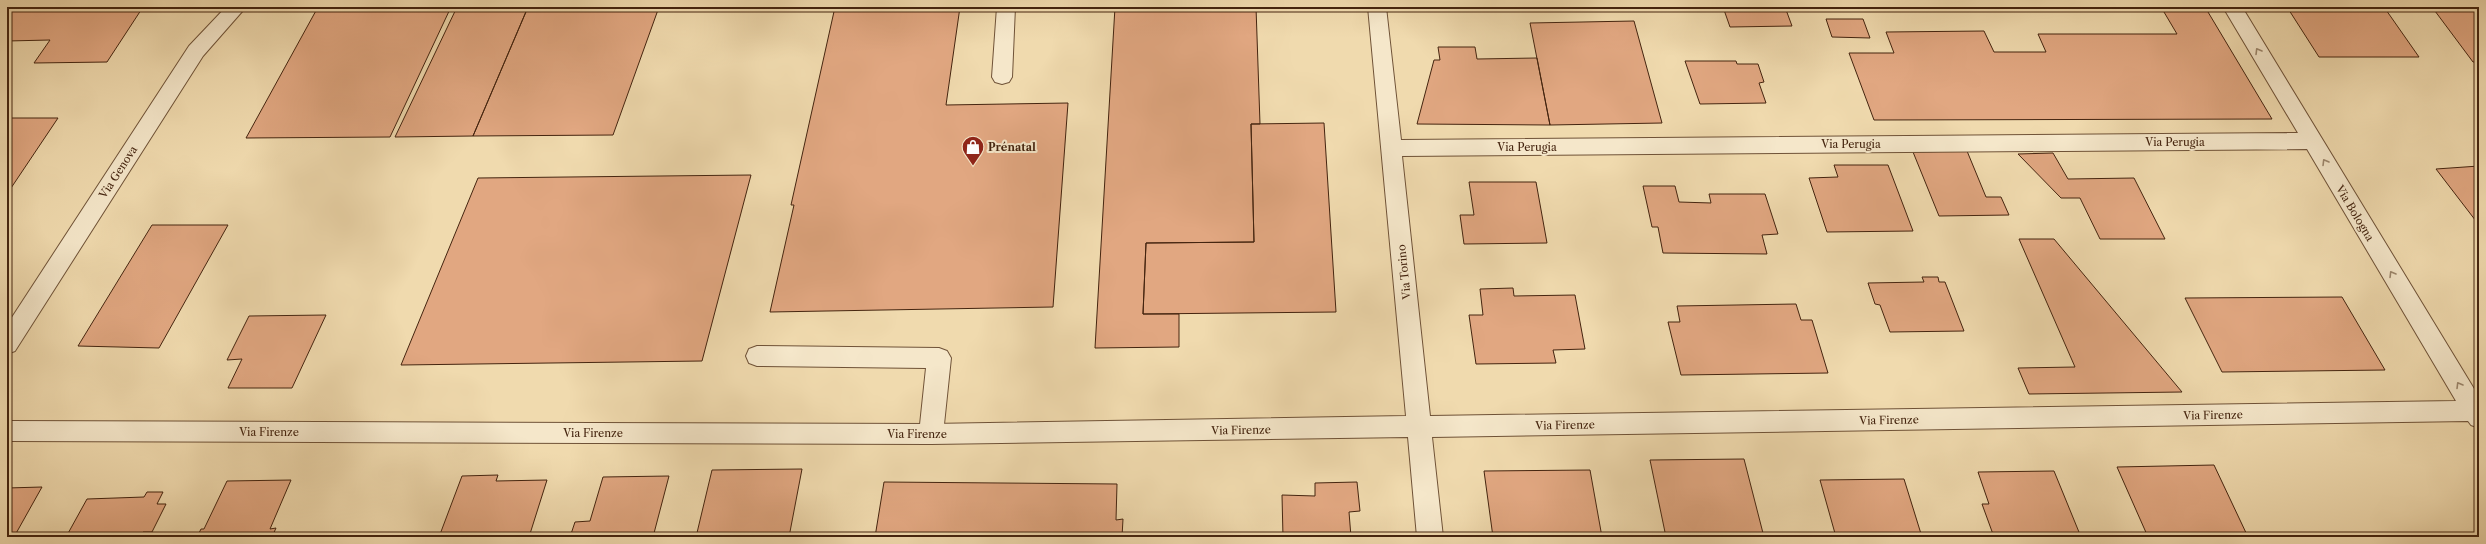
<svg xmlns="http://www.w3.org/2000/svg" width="2486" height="544" font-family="'Libre Caslon Text',serif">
  <rect width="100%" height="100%" fill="#f0daae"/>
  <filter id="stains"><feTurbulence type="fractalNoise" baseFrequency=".005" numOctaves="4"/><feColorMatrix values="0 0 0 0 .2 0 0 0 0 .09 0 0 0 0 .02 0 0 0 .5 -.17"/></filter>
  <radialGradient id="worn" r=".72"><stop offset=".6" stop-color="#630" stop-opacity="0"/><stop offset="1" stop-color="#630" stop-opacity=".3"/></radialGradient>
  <path fill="#e1a781" stroke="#44240f" d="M 7,7 L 143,7 L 107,62 L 34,63 L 50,40 L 7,41 Z
    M 318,7 L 451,7 L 390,137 L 246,138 Z
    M 457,7 L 528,7 L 473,136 L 395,137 Z
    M 528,7 L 659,7 L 613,135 L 473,136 Z
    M 835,7 L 960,7 L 946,105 L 1068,103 L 1053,307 L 770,312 L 794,205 L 791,205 Z
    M 1115,7 L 1256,7 L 1260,124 L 1251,124 L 1254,242 L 1146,243 L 1143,314 L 1179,314 L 1179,347 L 1095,348 Z
    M 1723,7 L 1785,7 L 1792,26 L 1730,27 Z
    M 2161,7 L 2205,7 L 2272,119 L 1874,120 L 1849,53 L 1894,53 L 1886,32 L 1984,31 L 1994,52 L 2046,52 L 2038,34 L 2177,34 Z
    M 2287,7 L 2384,7 L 2419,57 L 2319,57 Z
    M 2432,7 L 2479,7 L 2479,62 L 2473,62 Z
    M 1826,19 L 1863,19 L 1870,38 L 1832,37 Z
    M 1634,21 L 1662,123 L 1550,125 L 1530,23 Z
    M 1438,47 L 1475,47 L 1477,59 L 1537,58 L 1550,125 L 1417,124 L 1434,60 L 1440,60 Z
    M 1685,61 L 1736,61 L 1737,64 L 1758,64 L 1764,82 L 1759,83 L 1766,103 L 1700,104 Z
    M 7,118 L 58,118 L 7,194 Z
    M 1324,123 L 1336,312 L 1143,314 L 1146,243 L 1254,242 L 1251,124 Z
    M 1967,151 L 1986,197 L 2001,197 L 2009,215 L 1939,216 L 1913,152 Z
    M 2053,153 L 2068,179 L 2134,178 L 2165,239 L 2100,239 L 2080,198 L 2061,198 L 2018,154 Z
    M 1834,165 L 1888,165 L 1913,231 L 1827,232 L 1809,178 L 1838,177 Z
    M 2479,166 L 2479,225 L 2436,169 Z
    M 751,175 L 702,361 L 401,365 L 478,178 Z
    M 1469,182 L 1536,182 L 1547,243 L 1464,244 L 1460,215 L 1474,215 Z
    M 1643,186 L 1675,186 L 1679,202 L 1711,203 L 1709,194 L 1765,194 L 1778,234 L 1762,235 L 1767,254 L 1663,253 L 1658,227 L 1652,227 Z
    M 152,225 L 228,225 L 159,348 L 78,346 Z
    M 2019,239 L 2054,239 L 2182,392 L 2029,394 L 2018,368 L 2075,367 Z
    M 1922,277 L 1938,277 L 1939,282 L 1945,282 L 1964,331 L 1890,332 L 1880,305 L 1875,304 L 1868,283 L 1924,282 Z
    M 1513,288 L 1514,296 L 1575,295 L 1585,349 L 1553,350 L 1556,363 L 1476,364 L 1469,315 L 1483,315 L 1480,289 Z
    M 2342,297 L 2385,370 L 2222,372 L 2185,298 Z
    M 1796,304 L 1801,320 L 1812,320 L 1828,373 L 1681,375 L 1668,322 L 1680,322 L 1677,306 Z
    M 326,315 L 292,388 L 228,388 L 242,359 L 227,360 L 249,316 Z
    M 1744,459 L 1764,537 L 1666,537 L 1650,460 Z
    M 2214,465 L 2248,537 L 2148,537 L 2117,467 Z
    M 802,469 L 789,537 L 696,537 L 712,470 Z
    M 1590,470 L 1602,537 L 1493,537 L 1484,471 Z
    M 2054,471 L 2081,537 L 1994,537 L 1982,504 L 1989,504 L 1978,472 Z
    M 498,475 L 496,481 L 547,480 L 529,537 L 439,537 L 462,476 Z
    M 669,476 L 653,537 L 570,537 L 575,522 L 590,521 L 603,477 Z
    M 1904,479 L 1922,537 L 1836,537 L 1820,480 Z
    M 291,480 L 270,529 L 276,528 L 272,537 L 197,537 L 201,529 L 204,529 L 227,481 Z
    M 884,482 L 1117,484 L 1116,520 L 1123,519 L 1122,537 L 875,537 Z
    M 1357,482 L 1360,511 L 1349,512 L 1351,537 L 1283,537 L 1282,495 L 1315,496 L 1315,483 Z
    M 42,487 L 14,537 L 7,537 L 7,488 Z
    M 147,492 L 163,492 L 157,504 L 166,504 L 152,532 L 143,532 L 140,537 L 66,537 L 87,499 L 144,497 Z"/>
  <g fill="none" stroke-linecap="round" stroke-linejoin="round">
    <g stroke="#6f5237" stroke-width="2">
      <path id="lane" d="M 997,7 L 1015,7 L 1012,77 L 1009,82 L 1002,84 L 995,82 L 992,77 Z
        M 757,346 L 939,348 L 947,351 L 951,358 L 943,434 L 939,441 L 931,444 L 923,441 L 919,434 L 926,368 L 757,366 L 749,363 L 746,356 L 749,349 Z"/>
    </g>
    <g stroke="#6f5237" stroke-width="2">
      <path id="street" d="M 226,7 L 246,7 L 203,56 L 15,351 L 7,354 L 7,325 L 189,46 Z
        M 1368,7 L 1386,7 L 1401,140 L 2298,133 L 2223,7 L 2242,7 L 2479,397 L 2479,428 L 2471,425 L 2468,421 L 1432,437 L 1443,537 L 1417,537 L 1408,437 L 931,444 L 7,441 L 7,421 L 931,424 L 1406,416 ZM 2307,149 L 2456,401 L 1430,416 L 1402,156 Z"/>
    </g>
    <use href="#lane" fill="#f5e7ca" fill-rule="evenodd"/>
    <use href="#street" fill="#f5e7ca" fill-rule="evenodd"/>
  </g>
  <defs><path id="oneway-chevron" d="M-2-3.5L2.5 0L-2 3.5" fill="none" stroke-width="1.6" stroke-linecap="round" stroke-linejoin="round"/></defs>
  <g stroke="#9c866c">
    <use href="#oneway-chevron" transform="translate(2258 51) rotate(-121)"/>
    <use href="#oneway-chevron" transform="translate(2325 162) rotate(-121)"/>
    <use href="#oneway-chevron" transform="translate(2392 274) rotate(-121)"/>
    <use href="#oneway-chevron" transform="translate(2459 385) rotate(-121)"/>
  </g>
  <defs>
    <g id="shop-pin" transform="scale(1.15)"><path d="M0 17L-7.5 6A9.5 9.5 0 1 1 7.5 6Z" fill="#8f2418" stroke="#f5e7ca"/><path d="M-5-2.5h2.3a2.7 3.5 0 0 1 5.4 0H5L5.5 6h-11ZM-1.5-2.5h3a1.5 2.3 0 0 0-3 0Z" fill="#fff"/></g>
  </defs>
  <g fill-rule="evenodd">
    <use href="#shop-pin" x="973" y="147"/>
  </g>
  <g text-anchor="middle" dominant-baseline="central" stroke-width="4" stroke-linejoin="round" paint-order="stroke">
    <g font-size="11" fill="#44240f" stroke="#f5e7ca">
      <text x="2175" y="142">Via Perugia</text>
      <text x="1851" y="144">Via Perugia</text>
      <text x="1527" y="147">Via Perugia</text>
      <text transform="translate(118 172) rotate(-57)">Via Genova</text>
      <text transform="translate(2355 213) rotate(59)">Via Bologna</text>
      <text transform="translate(1404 272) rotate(-96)">Via Torino</text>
      <text transform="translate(2213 415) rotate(-1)">Via Firenze</text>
      <text transform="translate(1889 420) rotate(-1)">Via Firenze</text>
      <text transform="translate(1565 425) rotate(-1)">Via Firenze</text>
      <text transform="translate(1241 430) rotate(-1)">Via Firenze</text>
      <text x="269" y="432">Via Firenze</text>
      <text x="593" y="433">Via Firenze</text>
      <text x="917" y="434">Via Firenze</text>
    </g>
    <g font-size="11" font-weight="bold" fill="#44240f" stroke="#f5e7ca" text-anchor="start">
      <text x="988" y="147">Prénatal</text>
    </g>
  </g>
  <rect width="2486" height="544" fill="none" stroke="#f0daae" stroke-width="24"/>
  <rect x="8" y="8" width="2470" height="528" fill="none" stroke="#44240f" stroke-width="2"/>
  <rect x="12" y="12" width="2462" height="520" fill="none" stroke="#44240f"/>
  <rect width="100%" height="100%" filter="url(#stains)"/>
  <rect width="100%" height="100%" fill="url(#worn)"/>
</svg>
